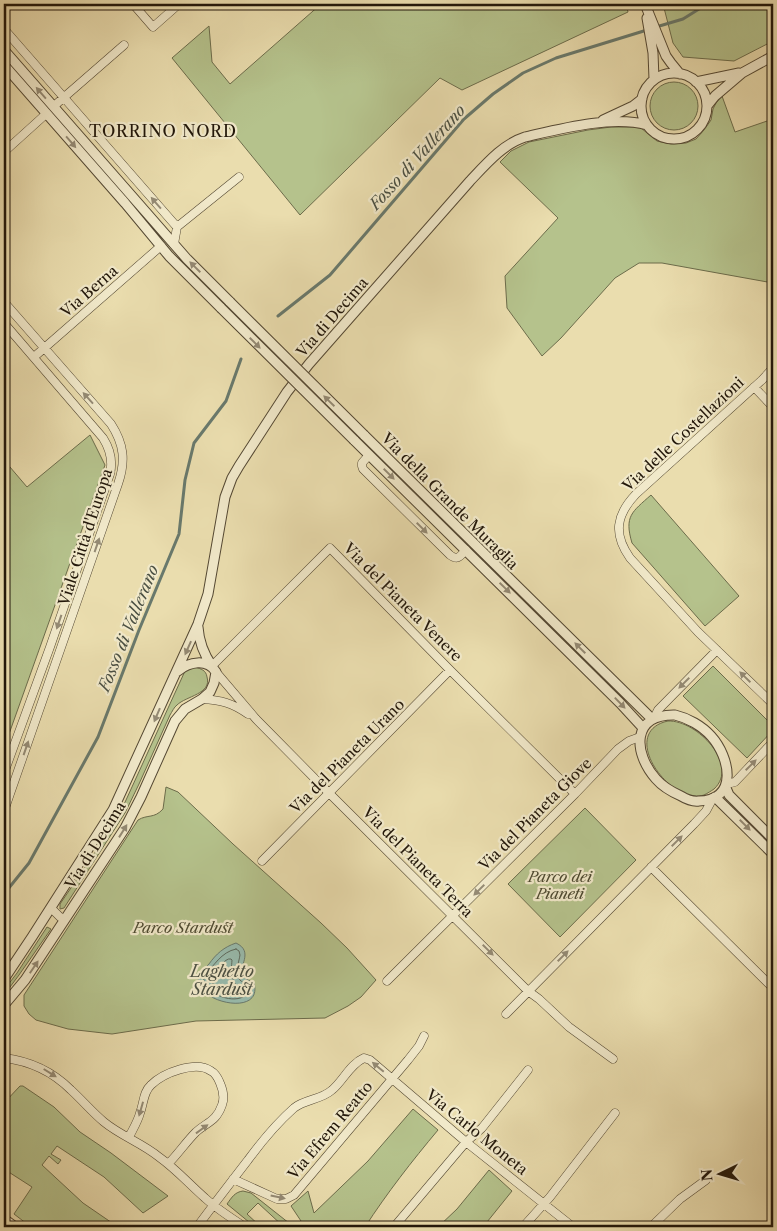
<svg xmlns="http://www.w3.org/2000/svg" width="777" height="1231" font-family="'Libre Caslon Text',serif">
  <rect width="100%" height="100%" fill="#eaddae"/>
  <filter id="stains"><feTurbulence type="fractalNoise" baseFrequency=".004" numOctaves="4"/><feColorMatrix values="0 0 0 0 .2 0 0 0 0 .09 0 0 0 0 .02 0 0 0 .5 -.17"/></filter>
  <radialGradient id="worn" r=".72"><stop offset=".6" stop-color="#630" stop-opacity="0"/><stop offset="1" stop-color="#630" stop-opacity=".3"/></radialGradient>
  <path fill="#b5c28c" stroke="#6c6c4b" d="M 321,4 L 626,4 L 628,12 L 462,90 L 440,78 L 300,215 L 172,58 L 209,26 L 212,62 L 230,84 Z
    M 663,4 L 773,4 L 773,41 L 734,61 L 683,57 L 673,43 Z
    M650 106a24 24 0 1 1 48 0a24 24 0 1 1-48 0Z
    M 722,96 L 735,132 L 773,119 L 773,283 L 662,263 L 639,263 L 615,278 L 561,338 L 542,356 L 507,308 L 505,276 L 558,218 L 500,162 L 511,151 L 529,142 L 588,130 L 611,127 L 633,127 L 641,128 L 657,141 L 671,144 L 686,143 L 696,139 L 704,130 L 711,120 L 713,109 L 716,103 Z
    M 90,435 L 105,465 L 4,748 L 4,460 L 27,487 Z
    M 651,495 L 739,596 L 705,626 L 632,543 C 624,516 632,512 651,495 Z
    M 713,666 L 773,726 L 773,730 L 747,758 L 683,696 Z
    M 195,667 C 201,669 206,670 207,677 C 212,694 186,696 177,705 C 174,707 172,712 170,715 L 139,784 L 125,813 L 64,908 L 60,909 L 60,904 L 109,832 L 121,811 L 185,671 L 189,668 Z
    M 668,721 C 697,720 740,765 714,789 C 711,791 708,793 704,795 C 670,806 617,732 668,721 Z
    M 166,787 L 178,792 L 233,844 L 321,923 L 347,948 L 376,980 L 361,997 L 348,1006 L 325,1018 L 196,1021 L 112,1034 L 68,1029 L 36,1020 L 29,1014 L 24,1006 L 24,995 L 138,820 C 148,814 154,819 163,809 Z
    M 585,808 L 636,860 L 560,937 L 508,884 Z
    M 47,927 L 51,929 L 19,975 L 4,995 L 4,990 L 17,973 Z
    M 20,1086 L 23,1086 L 54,1107 L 80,1132 L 111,1153 L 168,1196 L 143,1213 L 104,1177 L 57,1146 L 51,1154 L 61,1160 L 58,1164 L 49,1156 L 42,1165 L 83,1203 L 118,1227 L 31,1227 L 14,1214 L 32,1187 L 4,1169 L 4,1103 Z
    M 413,1109 L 438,1130 C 412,1161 387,1193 365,1227 L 305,1227 L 291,1206 L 308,1191 L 314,1213 L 368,1161 Z
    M 489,1170 L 512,1191 L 483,1227 L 438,1227 L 457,1209 Z
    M 243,1191 L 251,1193 L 294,1227 L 284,1227 L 258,1203 L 247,1214 L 261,1227 L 255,1227 C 246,1219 236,1212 227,1204 C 232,1197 235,1192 243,1191 Z"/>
  <path fill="#98bbad" stroke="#69796c" d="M 236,943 C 255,952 237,967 243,976 C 245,979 251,981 254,983 C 264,1019 190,1001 199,976 C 201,971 206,967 209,964 C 216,954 224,947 236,943 Z"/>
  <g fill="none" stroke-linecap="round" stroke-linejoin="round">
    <path stroke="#5d695c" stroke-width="1" d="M 236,949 L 239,951 L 240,955 C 239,962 234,974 240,980 C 244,984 247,983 250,988 C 245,1010 200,995 204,976 C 214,966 221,952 236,949 Z
      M 229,959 L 231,959 L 232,960 C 231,973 230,981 241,989 L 240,992 C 228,993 218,989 210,981 L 211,979 L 225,961 Z"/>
    <path stroke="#69796c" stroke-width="3" d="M 656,27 L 683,19 L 707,4
      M 278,316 L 330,275 L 464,119 L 493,94 L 523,73 L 556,58 L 647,30
      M 4,894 L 29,863 L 98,737 L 139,630 L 179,534 L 185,480 L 194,443 L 226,401 L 241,359"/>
    <g stroke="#544833" stroke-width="9">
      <path id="minor" d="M 133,4 L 153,27 L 179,4
        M 4,29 L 177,227 L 174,244
        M 54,106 L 124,45
        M 4,152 L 46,114
        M 177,227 L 239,177
        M 4,302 L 111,424 C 124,444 126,461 118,484 L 4,811
        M 4,323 L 103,438 C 110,449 113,461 110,474 L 50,647 L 4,773
        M 34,357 L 161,246
        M 773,368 L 762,380 L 636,494 C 616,515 613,534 630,558 L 698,632 L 773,704
        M 754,387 L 773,407
        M 369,455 L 362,463 L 362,466 L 363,469 L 450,555 C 458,561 460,556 466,550
        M 212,666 L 330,548 L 450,670 L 575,794
        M 216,672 L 256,719 L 330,794 L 528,991 L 539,999 L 569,1027 L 613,1059
        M 202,699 C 221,700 232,703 248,714
        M 654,718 L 658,710 L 717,650
        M 727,784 L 735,782 L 773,742
        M 262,861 L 450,670
        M 651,867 L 773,988
        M 51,908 L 60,917 L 65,919
        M 387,981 L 575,794 L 618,749 L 629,741 L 640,737
        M 506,1014 L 694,824 L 706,811 L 713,798
        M 4,1058 C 30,1061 52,1071 71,1090 C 83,1101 92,1112 104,1122 C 121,1136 142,1143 159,1157 C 176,1169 189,1184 205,1198 C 217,1209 231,1218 245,1227
        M 129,1137 C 133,1129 138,1121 140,1113 C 144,1103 143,1092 151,1085 C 163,1073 196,1060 211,1071 C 215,1073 218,1078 220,1083 C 223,1090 225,1097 222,1105 C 216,1122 207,1122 196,1132 C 186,1142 178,1154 168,1164
        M 233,1179 L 277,1199 L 286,1199 L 294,1195 L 408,1060 L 419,1046 L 424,1036
        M 197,1227 C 214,1204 231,1182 248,1160 C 262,1141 277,1123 294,1108 C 305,1099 321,1100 332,1090 C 343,1081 350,1064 364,1058 L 370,1060 L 466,1142 L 573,1227
        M 394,1227 L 466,1142 L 482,1128 L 528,1070
        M 523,1227 L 550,1197 L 615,1113
        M 651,1227 L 680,1199 L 706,1180"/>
    </g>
    <g stroke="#544833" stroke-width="11">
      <path id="tertiary" d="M 645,4 L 666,56 L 671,63 L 680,74
        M 647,18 L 653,53 L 654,79
        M 4,50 L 187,259 L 230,302
        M 4,65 L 125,203 L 169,256 L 221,308
        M641 106a33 33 0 1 1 66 0a33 33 0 1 1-66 0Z
        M 696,82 L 739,73
        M 707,106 L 715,96 L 742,73 L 773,56
        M 603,120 L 633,106 L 642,99
        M 364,435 L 652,719
        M 354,440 L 620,703 L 643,728
        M 198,627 C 199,642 203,653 212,666
        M 675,715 C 688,718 702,726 711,736 C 730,757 739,800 699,801 C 692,802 686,799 681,796 C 672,792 662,786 656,779 C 633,753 631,714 675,715 Z
        M 726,788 L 729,795 L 773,839
        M 715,797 L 773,854
        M 4,979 L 32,937 L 113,810 L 198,624 L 208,594 L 225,497 L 232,478 L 239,466 L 287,392 L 309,364 L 470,181 C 486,164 503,144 525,137 C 560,129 612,115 647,125
        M 4,1005 L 25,980 L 125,828 L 141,797 L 175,721 L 185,709 L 202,699 L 210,692 L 214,683 L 216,672 C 207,658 189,662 178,671
        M 4,1219 L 15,1227"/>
    </g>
    <use href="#minor" stroke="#f1e9ca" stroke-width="8"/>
    <use href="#tertiary" stroke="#f1e9ca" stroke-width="9"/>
    <g stroke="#544833" stroke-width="11" stroke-linecap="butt">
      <path id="tertiary-bridge" d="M 230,302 L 364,435
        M 221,308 L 354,440"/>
    </g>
    <use href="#tertiary-bridge" stroke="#f1e9ca" stroke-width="9"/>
  </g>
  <defs><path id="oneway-solid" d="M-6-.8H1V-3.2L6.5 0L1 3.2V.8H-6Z" transform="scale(1.25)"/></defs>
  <g fill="#948a74">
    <use href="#oneway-solid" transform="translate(41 93) rotate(-131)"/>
    <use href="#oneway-solid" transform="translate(71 142) rotate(49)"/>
    <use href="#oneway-solid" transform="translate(156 203) rotate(-131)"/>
    <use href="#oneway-solid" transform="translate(195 267) rotate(-135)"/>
    <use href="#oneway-solid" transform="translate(255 343) rotate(45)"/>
    <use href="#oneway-solid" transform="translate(88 398) rotate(-132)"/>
    <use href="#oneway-solid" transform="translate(329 401) rotate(-136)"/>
    <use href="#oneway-solid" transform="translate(389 474) rotate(45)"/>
    <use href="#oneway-solid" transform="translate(422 528) rotate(45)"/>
    <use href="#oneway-solid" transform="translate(97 545) rotate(-71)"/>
    <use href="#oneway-solid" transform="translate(505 588) rotate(44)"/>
    <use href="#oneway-solid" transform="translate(59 622) rotate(109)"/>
    <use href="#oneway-solid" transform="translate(188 648) rotate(114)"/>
    <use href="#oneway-solid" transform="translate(580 648) rotate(-135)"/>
    <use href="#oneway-solid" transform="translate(745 677) rotate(-136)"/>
    <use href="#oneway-solid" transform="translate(684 683) rotate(135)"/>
    <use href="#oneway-solid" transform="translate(620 703) rotate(46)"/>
    <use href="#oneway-solid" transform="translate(157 715) rotate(113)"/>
    <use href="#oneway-solid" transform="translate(26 748) rotate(-71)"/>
    <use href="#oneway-solid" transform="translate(751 765) rotate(-45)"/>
    <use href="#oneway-solid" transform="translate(745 825) rotate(45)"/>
    <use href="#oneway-solid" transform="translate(123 831) rotate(-58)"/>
    <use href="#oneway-solid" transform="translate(677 841) rotate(-45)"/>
    <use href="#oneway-solid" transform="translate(479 890) rotate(135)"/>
    <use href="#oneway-solid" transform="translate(488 950) rotate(45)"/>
    <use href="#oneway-solid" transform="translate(563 956) rotate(-45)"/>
    <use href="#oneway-solid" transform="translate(34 967) rotate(-56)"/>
    <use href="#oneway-solid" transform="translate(378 1067) rotate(-140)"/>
    <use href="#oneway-solid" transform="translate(50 1073) rotate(32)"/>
    <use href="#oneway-solid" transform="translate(141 1109) rotate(106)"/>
    <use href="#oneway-solid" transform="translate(202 1129) rotate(-36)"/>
    <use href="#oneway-solid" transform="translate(278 1197) rotate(12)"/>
  </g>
  <g text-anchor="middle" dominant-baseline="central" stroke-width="4.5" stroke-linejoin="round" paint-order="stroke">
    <g font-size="15" fill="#22170a" stroke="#f1e9ca">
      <text transform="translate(89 291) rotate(-41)">Via Berna</text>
      <text transform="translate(332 317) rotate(-49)">Via di Decima</text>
      <text transform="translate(683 434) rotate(-43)">Via delle Costellazioni</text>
      <text transform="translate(450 501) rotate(45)">Via della Grande Muraglia</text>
      <text transform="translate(85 537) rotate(-72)">Viale Città d'Europa</text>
      <text transform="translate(403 602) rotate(45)">Via del Pianeta Venere</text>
      <text transform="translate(347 756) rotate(-45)">Via del Pianeta Urano</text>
      <text transform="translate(535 814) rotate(-45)">Via del Pianeta Giove</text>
      <text transform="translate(95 845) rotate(-58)">Via di Decima</text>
      <text transform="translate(418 862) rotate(45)">Via del Pianeta Terra</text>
      <text transform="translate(330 1130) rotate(-50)">Via Efrem Reatto</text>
      <text transform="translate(477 1132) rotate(39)">Via Carlo Moneta</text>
    </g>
    <g font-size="15" font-style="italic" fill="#4e4a31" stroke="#f1e9ca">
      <text x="560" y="876">Parco dei<tspan x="560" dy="17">Pianeti</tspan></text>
      <text x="183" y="927">Parco Stardust</text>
    </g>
    <g font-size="16" letter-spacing="1" fill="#22170a" stroke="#f1e9ca">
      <text x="163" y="131">TORRINO NORD</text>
    </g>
    <g font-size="16" font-style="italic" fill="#4b5043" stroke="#f1e9ca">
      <text transform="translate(417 157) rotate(-48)">Fosso di Vallerano</text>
      <text transform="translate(128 628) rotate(-68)">Fosso di Vallerano</text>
      <text x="222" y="971">Laghetto<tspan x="222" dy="18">Stardust</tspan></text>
    </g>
  </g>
  <rect width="777" height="1231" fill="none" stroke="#eaddae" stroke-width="20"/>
  <rect x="5" y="5" width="767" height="1221" fill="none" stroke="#22170a" stroke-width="2.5"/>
  <rect x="10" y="10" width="757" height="1211" fill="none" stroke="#22170a"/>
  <g transform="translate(720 1174) rotate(265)" stroke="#f1e9ca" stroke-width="4" paint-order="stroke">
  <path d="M0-4L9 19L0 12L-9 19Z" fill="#22170a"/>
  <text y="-8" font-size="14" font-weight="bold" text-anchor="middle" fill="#22170a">N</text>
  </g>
  <rect width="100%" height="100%" filter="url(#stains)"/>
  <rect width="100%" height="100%" fill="url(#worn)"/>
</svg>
